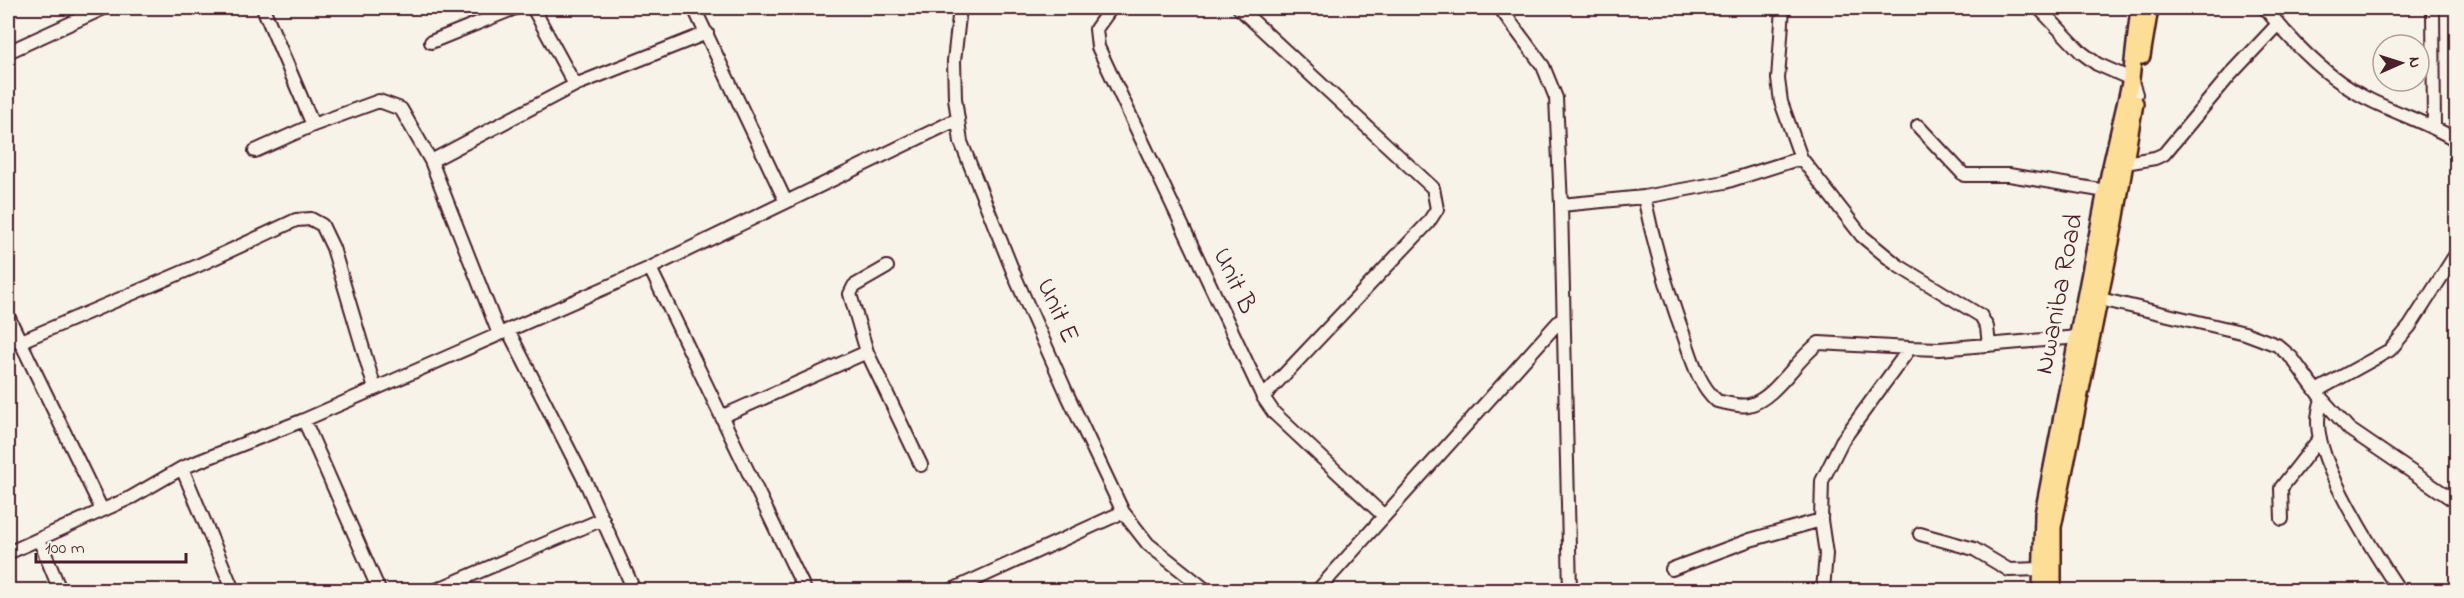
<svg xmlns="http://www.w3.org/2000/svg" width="2464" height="598" font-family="'Indie Flower',sans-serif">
  <rect width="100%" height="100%" fill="#f7f3e8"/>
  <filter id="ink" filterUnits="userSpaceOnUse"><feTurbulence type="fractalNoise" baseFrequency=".0167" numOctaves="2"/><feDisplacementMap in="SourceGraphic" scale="12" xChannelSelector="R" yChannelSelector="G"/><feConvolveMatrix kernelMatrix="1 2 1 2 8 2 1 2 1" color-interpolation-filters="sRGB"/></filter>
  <g filter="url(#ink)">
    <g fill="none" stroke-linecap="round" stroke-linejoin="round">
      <g stroke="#4a1f2b" stroke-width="16">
        <path id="minor" d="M 263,8 L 313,125
          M 533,8 L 575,85
          M 694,8 L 786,202
          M 960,8 L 954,61 L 955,98 L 961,142 L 1016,279 L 1068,396 L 1123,512 L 1148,544 L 1206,590
          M 1111,8 L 1096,29 L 1098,47 L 1263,397 L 1274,413 L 1384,516
          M 1239,8 L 1433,188 L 1437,209 L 1428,223 L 1263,397
          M 1500,8 L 1543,66 L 1556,98 L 1561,205 L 1570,590
          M 1783,8 L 1778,79 L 1781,102 L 1801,158 L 1862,236 L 1897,265 L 1981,316 L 1987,327 L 1989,345
          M 2039,8 L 2081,52 L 2097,64 L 2131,79 L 2136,94
          M 2265,8 C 2292,42 2324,76 2364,97 C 2394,113 2427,122 2456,140
          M 2433,8 L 2434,127
          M 431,42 L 515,8
          M 8,52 L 104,8
          M 1918,126 L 1964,175 L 2009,175 L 2106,191
          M 255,151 L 313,125 L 379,101 L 401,109 L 431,161 L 499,334
          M 431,161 L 575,85 L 707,33
          M 2125,163 L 2155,158 L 2164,154 L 2230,75 L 2278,24
          M 1644,197 C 1654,245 1667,290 1684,336 C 1692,359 1698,384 1717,401 C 1726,403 1740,407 1749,405 C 1775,399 1797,358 1819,343 L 1910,348
          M 1561,205 L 1644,197 L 1725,182 L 1801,158
          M 887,267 L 854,286 L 850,294 L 867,352 L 921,465
          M 650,268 L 805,590
          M 2100,299 L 2245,333 L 2277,345 L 2292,358 L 2322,399 L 2349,429 L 2456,502
          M 8,316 L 102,510
          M 508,330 L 587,485 L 634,590
          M 19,342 L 197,266 L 296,220 L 311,219 L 322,225 L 333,248 L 375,389
          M 2316,391 L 2390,350 L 2410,326 L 2456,254
          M 2322,399 C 2320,406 2318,414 2318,422 C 2317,464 2375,554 2399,590
          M 723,416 L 867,352
          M 304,420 L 379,590
          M 182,468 L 233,590
          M 2282,519 L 2281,488 L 2320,438
          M 1920,534 L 1974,549 L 2009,570 L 2040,569
          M 39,539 L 60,590
          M 8,553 L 132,497 L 182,468 L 304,420 L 650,268 L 958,119
          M 1672,569 L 1750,540 L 1821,520
          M 436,590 L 603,519
          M 952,590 L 1123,512
          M 1318,590 L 1563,317
          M 1823,590 L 1826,554 L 1821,520 L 1822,481 L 1842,441 L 1910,348 L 1940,349 L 2078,337"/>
      </g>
      <g stroke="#4a1f2b" stroke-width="20">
        <path id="major" d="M 2142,56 L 2150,8
          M 2041,590 L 2043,514 L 2109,175 L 2131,79 L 2139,8
          M 2053,590 L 2053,527 L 2115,222 L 2135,103"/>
      </g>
      <use href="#minor" stroke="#f7f3e8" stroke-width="12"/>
      <use href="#major" stroke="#fdde96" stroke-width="15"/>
    </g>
  </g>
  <g text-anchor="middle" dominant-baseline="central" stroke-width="6" stroke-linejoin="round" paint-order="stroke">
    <g font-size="27" fill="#4a1f2b" stroke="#f7f3e8">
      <text transform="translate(1234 281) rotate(65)">Unit B</text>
      <text transform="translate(2060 294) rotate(-79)">Nwaniba Road</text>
      <text transform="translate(1057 311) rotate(66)">Unit E</text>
    </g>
  </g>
  <rect width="2464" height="598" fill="none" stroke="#f7f3e8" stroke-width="30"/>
  <rect x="15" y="15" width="2434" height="568" fill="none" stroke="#4a1f2b" stroke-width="2" filter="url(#ink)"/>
  <g transform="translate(2401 63) rotate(87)"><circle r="28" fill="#f7f3e8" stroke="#b29e9c" stroke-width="1.5"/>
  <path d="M0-4.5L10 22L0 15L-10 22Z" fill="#4a1f2b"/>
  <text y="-9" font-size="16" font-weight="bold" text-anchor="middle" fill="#4a1f2b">N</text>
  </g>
  <path d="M36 553v9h150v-9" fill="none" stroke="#4a1f2b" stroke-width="3"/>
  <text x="45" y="553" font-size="18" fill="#4a1f2b" stroke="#f7f3e8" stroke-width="4.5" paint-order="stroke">100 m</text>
</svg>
